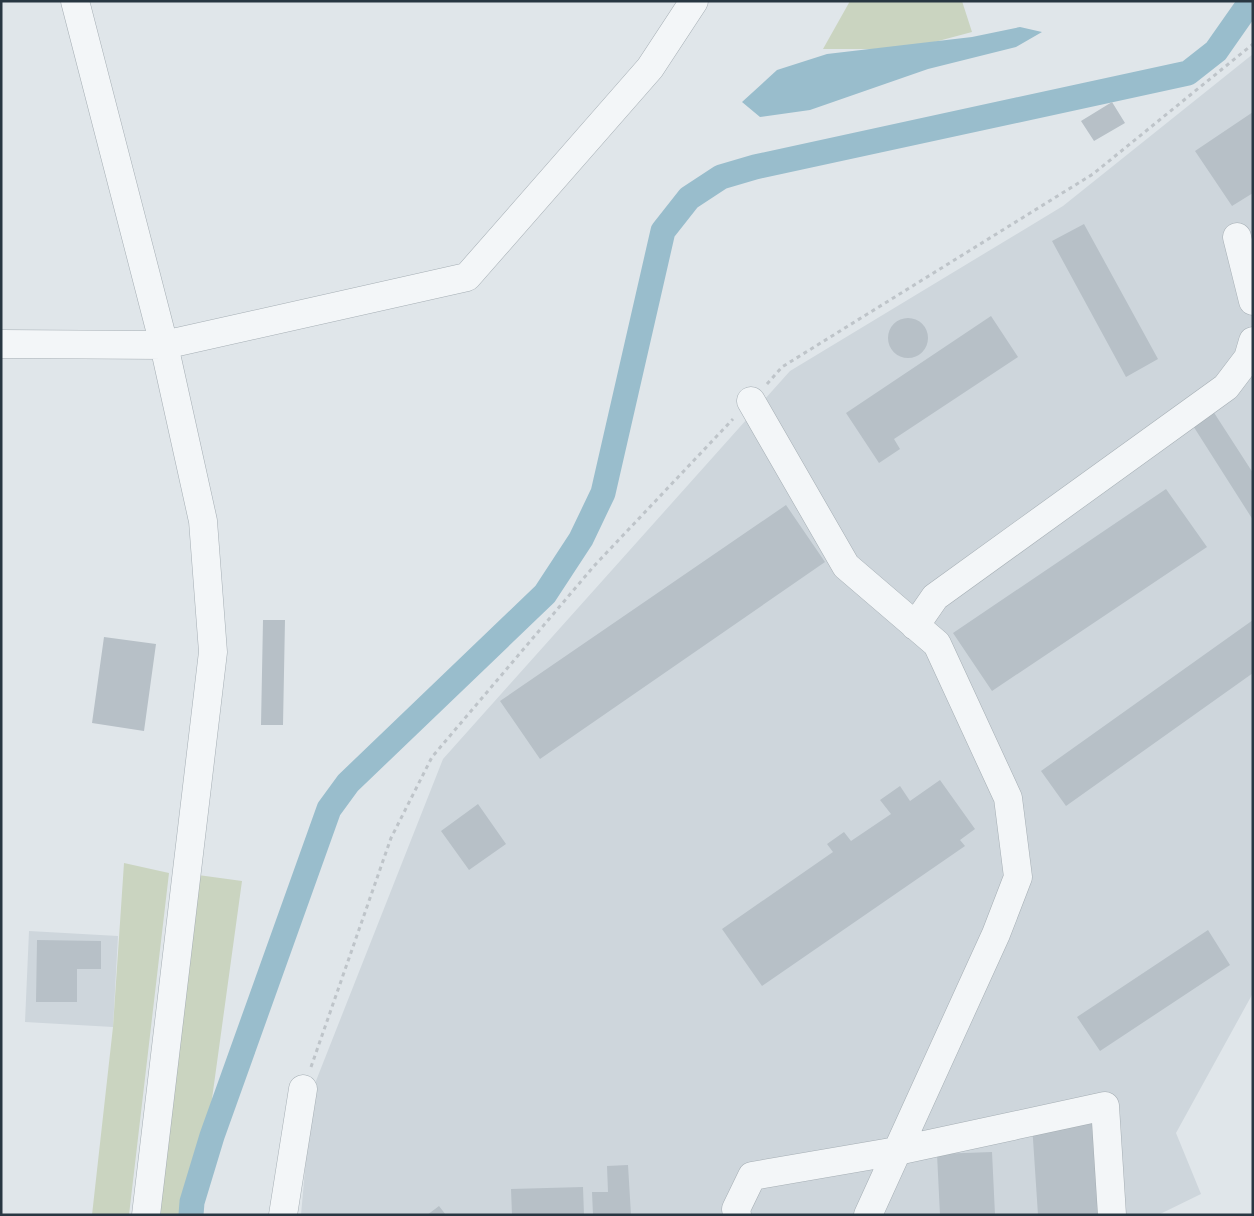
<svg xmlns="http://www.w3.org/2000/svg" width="1254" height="1216" font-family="'Roboto Condensed',sans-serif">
	<rect width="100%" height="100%" fill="#e0e6ea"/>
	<path fill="#ced6dc" d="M1253,54V993L1176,1133L1201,1194L1158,1215H301L312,1091L443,759L790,371L1063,206Z
		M29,931L118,936L113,1027L25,1022Z"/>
	<path fill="#cad4c0" d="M850,1H962L972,32L927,44L875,49H823Z
		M124,863L169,873L129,1215H92L113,1027Z
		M198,875L242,881L196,1215H151Z"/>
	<path fill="#99bdcc" d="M1020,27L1042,32L1016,47L928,69L810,110L760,117L742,102L777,70L827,54L972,37Z"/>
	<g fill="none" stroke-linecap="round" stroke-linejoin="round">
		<path stroke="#99bdcc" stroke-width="25" d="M191,1215L192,1202L212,1136L329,809L348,783L545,594L581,539L603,493L663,231L689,198L721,177L755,167L1188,73L1216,51L1251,1"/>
	</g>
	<path fill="#b7c0c7" d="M1112,102L1125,123L1094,141L1081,121Z
		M1253,112V193L1232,206L1195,151Z
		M1084,224L1158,359L1126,377L1052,241Z
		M991,316L1018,357L894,439L900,449L879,463L846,413Z
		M888 338a20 20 0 1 1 40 0a20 20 0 1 1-40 0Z
		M1211,408L1253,473V520L1190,421Z
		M1166,489L1207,547L992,691L953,633Z
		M786,505L825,562L540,759L500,701Z
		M263,620H285L283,725H261Z
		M1253,620V673L1066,806L1041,771Z
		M104,637L156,644L144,731L92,723Z
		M940,780L975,829L960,840L965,846L762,986L722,929L833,852L827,844L844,832L851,841L891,814L880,800L900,786L910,801Z
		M478,804L506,844L469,870L441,831Z
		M1208,930L1230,965L1100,1051L1077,1017Z
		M37,940L101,941V969H77V1002H36Z
		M1094,1120L1100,1215H1038L1032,1124Z
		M992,1152L995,1215H940L937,1154Z
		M628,1165L631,1215H593L592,1192H608L607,1166Z
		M583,1187L584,1215H512L511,1189Z
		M439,1206L446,1215H427Z"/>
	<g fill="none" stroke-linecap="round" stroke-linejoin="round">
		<g stroke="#a5aeb4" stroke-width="29">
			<path id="minor" d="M75,1L164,345L203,521L213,652L146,1215
				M1237,237L1253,301
				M1,344L164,345L467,277L650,68L694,1
				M751,401L846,566L937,644L1008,798L1018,877L996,934L868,1215
				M915,626L935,597L1226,387L1248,358L1253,341
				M283,1215L303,1089
				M737,1215L736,1209L752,1176L897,1151L1105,1106L1112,1215"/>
		</g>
		<path stroke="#bec4c9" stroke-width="3" stroke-dasharray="4 4" stroke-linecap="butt" d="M767,384L782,367L1093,174L1253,44
			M311,1067L391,838L432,757L594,566L733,419"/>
		<use href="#minor" stroke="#f3f6f8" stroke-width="28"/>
	</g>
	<rect width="1254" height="1216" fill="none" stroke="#283742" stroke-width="5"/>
</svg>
